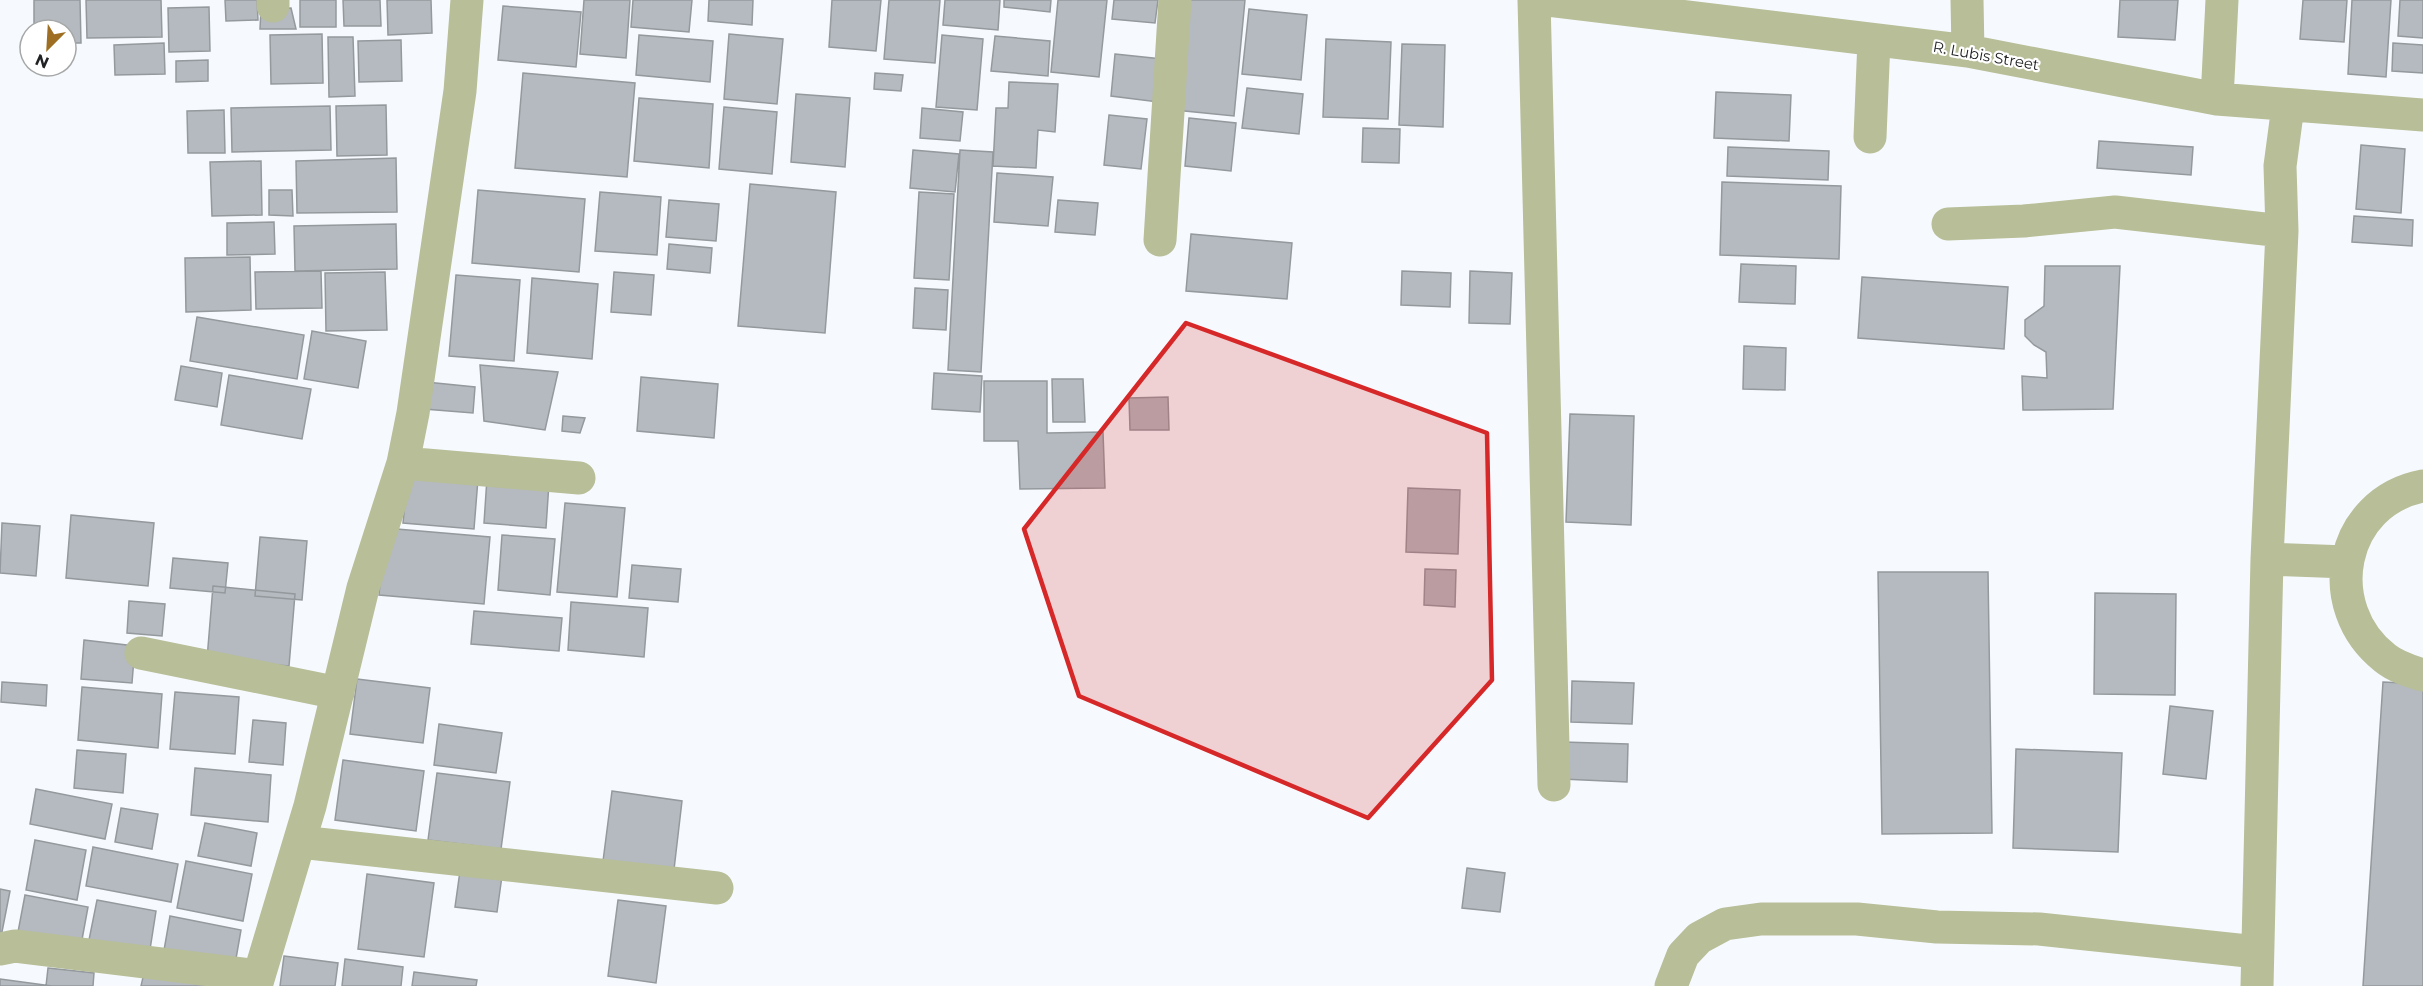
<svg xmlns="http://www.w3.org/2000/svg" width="2423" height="986" font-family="Montserrat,sans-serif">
	<rect width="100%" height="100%" fill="#f6fafe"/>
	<path fill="#b4babf" stroke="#94999e" stroke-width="1.5" d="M34,0H80L81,43H66V30H34Z
		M86,0H161L162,37L87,38Z
		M225,0H257L258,20L226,21Z
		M300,0H336V27H300Z
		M343,0H380L381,26H344Z
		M387,0H431L432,33L388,35Z
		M584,0H630L626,58L580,54Z
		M633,0H692L689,32L631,27Z
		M709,0H753L752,25L708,21Z
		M832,0H881L876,51L829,47Z
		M889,0H940L935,63L884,59Z
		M945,0H1000L998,30L943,25Z
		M1004,0H1051L1050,12L1004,7Z
		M1058,0H1107L1099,77L1051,72Z
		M1114,0H1158L1155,23L1112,19Z
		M1186,0H1245L1234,116L1175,110Z
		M2120,0H2178L2175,40L2118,37Z
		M2303,0H2347L2344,42L2300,39Z
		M2352,0H2391L2386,77L2348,74Z
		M2400,0H2423V38L2398,36Z
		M503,6L581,12L576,67L498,60Z
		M209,7L210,51L169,52L168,8Z
		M291,8L296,29H260L261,9Z
		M1249,9L1307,15L1301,80L1242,74Z
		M322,34L323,83L271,84L270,35Z
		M729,34L783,39L777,104L724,99Z
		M639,35L713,41L710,82L636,75Z
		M942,35L983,39L977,110L936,107Z
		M995,36L1050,41L1048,76L991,71Z
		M328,37H353L355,96L329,97Z
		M1326,39L1391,42L1388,119L1323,117Z
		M401,40L402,81L359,82L358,41Z
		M164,43L165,74L115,75L114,45Z
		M2393,43L2423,45V73L2392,71Z
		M1402,44L1445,45L1443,127L1399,125Z
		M1115,54L1162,59L1158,102L1111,96Z
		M208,60V81L176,82V61Z
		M523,73L635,83L627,177L515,168Z
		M875,73L903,75L901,91L874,89Z
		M1009,82L1058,84L1055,132L1038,130L1036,168L993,166L996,108H1008Z
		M1247,88L1303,94L1299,134L1242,128Z
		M1716,92L1791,95L1789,141L1714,138Z
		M796,94L850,98L845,167L791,162Z
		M639,98L713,104L709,168L634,161Z
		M386,105L387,155L337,156L336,106Z
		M330,106L331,150L232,152L231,108Z
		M724,107L777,112L772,174L719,169Z
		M922,108L963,112L960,141L920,138Z
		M224,110L225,153H188L187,111Z
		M1109,115L1147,119L1141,169L1104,165Z
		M1189,118L1236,123L1231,171L1185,166Z
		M1363,128L1400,129L1399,163L1362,162Z
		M2099,141L2193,147L2191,175L2097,168Z
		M2361,145L2405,149L2401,213L2356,209Z
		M1728,147L1829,151L1828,180L1727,176Z
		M913,150L959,154L955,192L910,188Z
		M960,150L993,152L981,372L948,370Z
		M396,158L397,212L297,213L296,161Z
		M261,161L262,215L212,216L210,162Z
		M997,173L1053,177L1048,226L994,222Z
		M1722,182L1841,186L1839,259L1720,255Z
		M750,184L836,192L825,333L738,326Z
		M269,190H292L293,216L269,215Z
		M478,190L585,199L579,272L472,263Z
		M600,192L661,197L657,255L595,251Z
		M919,192L954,194L949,280L914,278Z
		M669,200L719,204L716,241L666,237Z
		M1058,200L1098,203L1095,235L1055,232Z
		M2354,216L2413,220L2412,246L2352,242Z
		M274,222L275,254L227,255V223Z
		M396,224L397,269L295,271L294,226Z
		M1191,234L1292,243L1287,299L1186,291Z
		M669,244L712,248L710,273L667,269Z
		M250,257L251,310L186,312L185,258Z
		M1741,264L1796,266L1795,304L1739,302Z
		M2045,266H2120L2113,409L2023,410L2022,376L2047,378L2046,352L2034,345L2025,336V320L2044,306Z
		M321,271L322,308L256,309L255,272Z
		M1402,271L1451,273L1450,307L1401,305Z
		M1470,271L1512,273L1510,324L1469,323Z
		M385,272L387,330L326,331L325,273Z
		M614,272L654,275L651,315L611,312Z
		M456,275L520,280L514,361L449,356Z
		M1862,277L2008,287L2004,349L1858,338Z
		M532,278L598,284L592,359L527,353Z
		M915,288L948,290L946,330L913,328Z
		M197,317L304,335L297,379L190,361Z
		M312,331L366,341L358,388L304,379Z
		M1744,346L1786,348L1785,390L1743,389Z
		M480,365L558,372L545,430L484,421Z
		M181,366L222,373L217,407L175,400Z
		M934,373L982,376L980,412L932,409Z
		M229,375L311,389L302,439L221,425Z
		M641,377L718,384L714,438L637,431Z
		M1052,379H1083L1085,422H1053Z
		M984,381H1047V433L1103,432L1105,488L1020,489L1018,441H984Z
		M426,382L475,387L473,413L424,409Z
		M1168,397L1169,430H1130L1129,398Z
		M1570,414L1634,416L1631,525L1566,522Z
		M563,416L585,418L580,433L562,431Z
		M408,473L478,479L474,529L403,523Z
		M487,478L549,483L546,528L484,523Z
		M1408,488L1460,490L1458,554L1406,552Z
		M565,503L625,508L617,597L557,592Z
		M71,515L154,523L148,586L66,578Z
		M2,523L40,526L36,576L0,573Z
		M385,528L490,537L484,604L379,595Z
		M502,535L555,539L550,595L498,590Z
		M260,537L307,541L302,600L255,596Z
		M173,558L228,563L225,593L170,588Z
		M632,565L681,569L678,602L629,598Z
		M1425,569L1456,570L1455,607L1424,605Z
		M1878,572H1988L1992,833L1882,834Z
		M213,586L295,594L289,666L207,659Z
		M2095,593L2176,594L2175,695L2094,694Z
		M129,601L165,604L162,636L127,633Z
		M571,602L648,608L644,657L568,650Z
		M474,611L562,618L559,651L471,644Z
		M84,640L135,646L132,683L81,679Z
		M357,679L430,688L423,743L350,734Z
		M1572,681L1634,683L1632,724L1571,722Z
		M2,682L47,685L46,706L1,702Z
		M2383,682L2423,684V986H2363Z
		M82,687L162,694L158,748L78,740Z
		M175,692L239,697L235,754L170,749Z
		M2170,706L2213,711L2206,779L2163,774Z
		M253,720L286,723L283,765L249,762Z
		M439,724L502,733L496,773L434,765Z
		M1563,742L1628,744L1627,782L1562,779Z
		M2016,749L2122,753L2118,852L2013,848Z
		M77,750L126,754L123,793L74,788Z
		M343,760L424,771L416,831L335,820Z
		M195,768L271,775L268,822L191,815Z
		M437,773L510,782L501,849L428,840Z
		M36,789L112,804L105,839L30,824Z
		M612,791L682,801L673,878L602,869Z
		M121,808L158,814L152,849L115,842Z
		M205,823L257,833L251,866L198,856Z
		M35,840L86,850L77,900L26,890Z
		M93,847L178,864L171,902L86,886Z
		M186,861L252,874L243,921L177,908Z
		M1467,868L1505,873L1500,912L1462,908Z
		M460,871L502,876L497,912L455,907Z
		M367,874L434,883L424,957L358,949Z
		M0,889L10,891L1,937H0Z
		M25,895L88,907L81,945L18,932Z
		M97,900L156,911L149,956L88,945Z
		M618,900L666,906L656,983L608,976Z
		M170,916L241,930L234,970L163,956Z
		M284,956L338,963L335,986H280Z
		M345,959L403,967L401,986H342Z
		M48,968L94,973L93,986H46Z
		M145,969L210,986H141Z
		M414,972L477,980L476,986H412Z
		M0,979L52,986H0Z"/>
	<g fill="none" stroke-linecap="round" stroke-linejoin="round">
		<path stroke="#b7be98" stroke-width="33" d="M273,0V6
			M1534,0L1554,785
			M1548,0L1968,51L2217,99L2423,115
			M1967,0L1968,51
			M2217,99L2222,0
			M1870,137L1874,40
			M1948,224L2024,221L2115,212L2282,231
			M1160,240L1175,0
			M403,463L579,478
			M2423,486C2339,502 2320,607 2385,658C2396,667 2410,671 2423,675
			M2267,559L2347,562
			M141,653L338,693
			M300,842L717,888
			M0,949L15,946L259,976
			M256,986L310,806L363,588L403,463L413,413L460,91L467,0
			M1671,986L1683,955L1699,938L1725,924L1761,919H1857L1937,927L2039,929L2257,952
			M2257,986L2267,559L2282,231L2280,166L2288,106"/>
	</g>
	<path fill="#d62828" fill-opacity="0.2" stroke="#d62828" stroke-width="4.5" stroke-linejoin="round" d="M1186,323L1487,433L1492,680L1368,818L1079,696L1024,529Z"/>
	<g text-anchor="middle" stroke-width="4.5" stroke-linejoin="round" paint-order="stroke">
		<g font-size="15" fill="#202224" stroke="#fff">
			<text transform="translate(1986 56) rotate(10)" y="5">R. Lubis Street</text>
		</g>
	</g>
	<g transform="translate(48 48) rotate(204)"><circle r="28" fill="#ffffff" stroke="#a6a7a7" stroke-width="1.5"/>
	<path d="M0-4.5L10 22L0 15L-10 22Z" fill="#9e6f22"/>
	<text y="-9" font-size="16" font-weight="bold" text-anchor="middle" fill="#202224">N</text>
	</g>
</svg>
